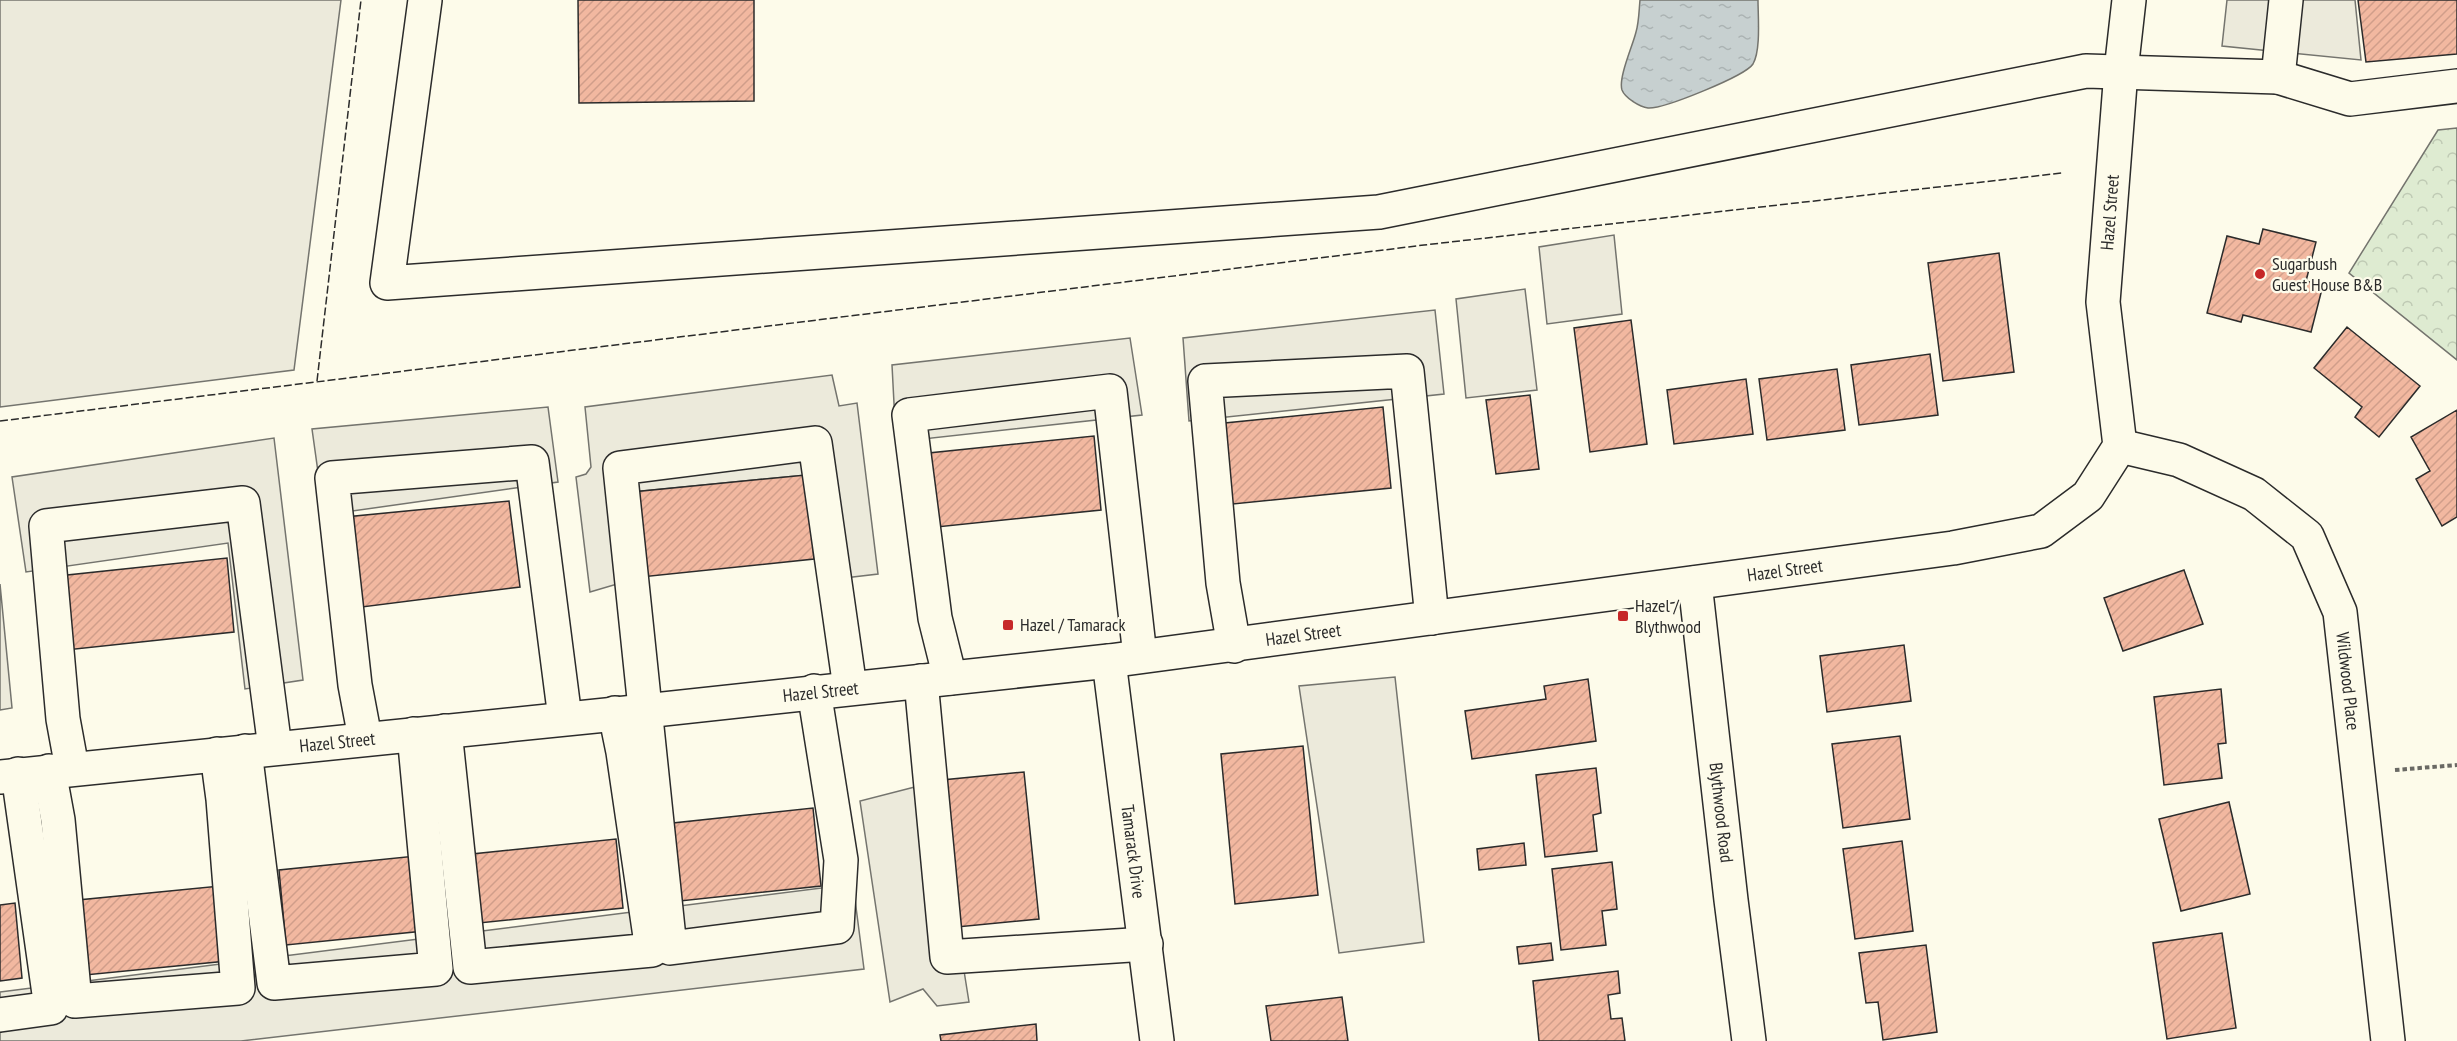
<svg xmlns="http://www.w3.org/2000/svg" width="2457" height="1041" font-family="'PT Sans Narrow',sans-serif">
	<defs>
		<pattern id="forest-crowns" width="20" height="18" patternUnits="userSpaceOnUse" patternTransform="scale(1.5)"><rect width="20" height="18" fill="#deebd1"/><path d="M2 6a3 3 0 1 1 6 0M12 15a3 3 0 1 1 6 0" fill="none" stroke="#bfcab4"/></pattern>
		<pattern id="water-ripples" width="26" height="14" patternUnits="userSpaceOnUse" patternTransform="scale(1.5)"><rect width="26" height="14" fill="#c7d0d0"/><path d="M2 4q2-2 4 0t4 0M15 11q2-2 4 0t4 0" fill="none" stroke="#abb3b3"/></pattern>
		<pattern id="building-hatch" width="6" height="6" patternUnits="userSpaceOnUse" patternTransform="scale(1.5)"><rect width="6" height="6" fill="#f2b8a0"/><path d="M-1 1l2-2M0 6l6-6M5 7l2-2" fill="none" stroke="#d09e8a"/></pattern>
	</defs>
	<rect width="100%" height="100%" fill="#fdfbea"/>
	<path fill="url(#forest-crowns)" stroke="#74746e" stroke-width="1.5" d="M2457,128V360L2349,273L2438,130Z"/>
	<path fill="#eceadb" stroke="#74746e" stroke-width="1.5" d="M0,0H341L294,370L0,407Z
		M2227,0H2355L2361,60L2222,46Z
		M1614,235L1622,314L1547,324L1539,247Z
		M1525,289L1537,390L1466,398L1456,299Z
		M1435,310L1444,394L1189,421L1183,338Z
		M1130,338L1142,415L896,442L892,365Z
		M832,375L839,406L857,403L878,574L836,579L814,559L806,475L633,492L641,577L590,592L576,477L586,474L591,467L585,407Z
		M548,407L558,482L324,515L312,429Z
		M274,438L303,680L245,689L228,543L26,572L12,477Z
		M0,584L12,708L0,710Z
		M1395,677L1424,942L1339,953L1299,686Z
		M942,780L957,927L969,1002L937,1006L923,989L890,1002L860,801Z
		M853,884L864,969L241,1041H0V992Z"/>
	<path fill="url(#water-ripples)" stroke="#74746e" stroke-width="1.5" d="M1640,0H1758C1758,17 1761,50 1753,64C1745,76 1664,109 1648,108C1640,107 1625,98 1622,90C1618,78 1633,45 1636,32C1639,22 1639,10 1640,0Z"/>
	<path fill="url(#building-hatch)" stroke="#2b2b2b" stroke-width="1.5" d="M578,0H754V101L579,103Z
		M2358,0H2457V54L2366,62Z
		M2263,229L2316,242L2306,281L2323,285L2311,332L2243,315L2241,322L2207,313L2227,236L2259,244Z
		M1999,253L2014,372L1943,381L1928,263Z
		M1631,320L1647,444L1590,452L1574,328Z
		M2347,327L2420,386L2379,437L2355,417L2362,407L2314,368Z
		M1930,354L1938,415L1859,425L1851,365Z
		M1837,369L1845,430L1767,440L1759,379Z
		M1746,379L1753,434L1674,444L1667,390Z
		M1530,395L1539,469L1496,474L1486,400Z
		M1383,407L1391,488L1223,505L1215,424Z
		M2457,410V517L2442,526L2416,479L2430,471L2411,437Z
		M1094,436L1101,510L927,528L919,454Z
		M806,475L814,559L641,577L632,492Z
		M509,501L520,587L354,608L345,517Z
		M227,558L234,632L66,650L58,576Z
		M2184,570L2203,624L2123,651L2104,598Z
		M1904,645L1911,701L1827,712L1820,656Z
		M1588,679L1596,741L1472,759L1465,711L1546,699L1544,686Z
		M2221,689L2226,743L2218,744L2222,778L2164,785L2154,697Z
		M1900,736L1910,819L1843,828L1832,744Z
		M1303,746L1318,895L1235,904L1221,754Z
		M1596,768L1601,813L1593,815L1597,851L1545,857L1536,775Z
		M1024,772L1039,919L957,927L942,780Z
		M2229,802L2250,894L2181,911L2159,819Z
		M813,808L821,886L680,901L673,823Z
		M616,839L623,908L479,923L472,854Z
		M1902,841L1913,931L1855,939L1843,849Z
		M1524,843L1526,865L1479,870L1477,849Z
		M416,856L424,931L286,945L279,870Z
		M1612,862L1617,909L1602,911L1606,945L1561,950L1552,869Z
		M220,886L227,961L85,975L78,900Z
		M15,903L22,978L0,981V905Z
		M2222,933L2236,1028L2167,1039L2153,943Z
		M1551,943L1553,960L1519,964L1517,947Z
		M1926,945L1937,1032L1883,1040L1878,1002L1866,1003L1859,953Z
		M1618,971L1620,993L1608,995L1611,1019L1622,1018L1625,1041H1539L1533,981Z
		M1342,997L1348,1041H1271L1266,1006Z
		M1036,1024L1037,1041H941L940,1035Z"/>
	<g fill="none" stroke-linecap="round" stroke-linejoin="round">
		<g stroke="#2b2b2b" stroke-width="36">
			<g id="minor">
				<path d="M425,0L387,283L1379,212L2086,71L2278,77L2286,0"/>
				<path d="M2278,77L2350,99L2457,86"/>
				<path id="s1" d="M2120,446L2179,460L2254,494L2307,536L2340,612L2388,1041"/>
				<path id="s2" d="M1695,583L1731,900L1749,1041"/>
				<path d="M1234,646L1223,583L1205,381L1407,371L1432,618"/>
				<path id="s3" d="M1109,661L1157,1041"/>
				<path d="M950,678L935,618L909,415L1110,391L1140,656"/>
				<path d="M921,681L947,957L1146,944"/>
				<path d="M814,691L841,860L837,927L670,948L620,468L815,443L850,688"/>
				<path d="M445,731L470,967L652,950L623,752L615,713"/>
				<path d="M365,738L355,685L332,478L532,462L565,718"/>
				<path d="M245,751L274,983L436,969L414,734"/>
				<path d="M72,768L63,719L46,526L243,503L275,748"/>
				<path d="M49,771L58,820L75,1001L238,988L223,799L217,754"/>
				<path id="s4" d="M0,777L645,711L1109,661L1953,548L2041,531L2088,496L2120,446L2103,302L2121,71L2129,0"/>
				<path d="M0,1015L51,1008L18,774"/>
			</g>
		</g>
		<path stroke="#6a6964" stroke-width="4" stroke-dasharray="4.5 3" stroke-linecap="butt" d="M2395,770L2457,765"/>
		<use href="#minor" stroke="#fdfbea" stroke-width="33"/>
		<path stroke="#2b2b2b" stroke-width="1.5" stroke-dasharray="8 3" stroke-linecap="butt" d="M317,381L361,0
			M0,421L1424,245L2062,173"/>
	</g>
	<g fill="#c62828" stroke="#fdfbea" stroke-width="2">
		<circle cx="2260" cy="274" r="6"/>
		<rect x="1617" y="610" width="12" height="12" rx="3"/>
		<rect x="1002" y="619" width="12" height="12" rx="3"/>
	</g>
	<g text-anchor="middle" stroke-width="4.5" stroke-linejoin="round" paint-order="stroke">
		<g font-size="18" fill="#2b2b2b" stroke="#fdfbea">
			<text dy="6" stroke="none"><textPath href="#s4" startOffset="2409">Hazel Street</textPath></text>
			<text dy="6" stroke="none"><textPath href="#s4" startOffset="1797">Hazel Street</textPath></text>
			<text dy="6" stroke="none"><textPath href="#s4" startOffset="1311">Hazel Street</textPath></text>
			<text dy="6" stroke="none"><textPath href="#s1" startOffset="363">Wildwood Place</textPath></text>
			<text dy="6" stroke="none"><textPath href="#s4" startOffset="825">Hazel Street</textPath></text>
			<text dy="6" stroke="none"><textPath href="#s4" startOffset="339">Hazel Street</textPath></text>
			<text dy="6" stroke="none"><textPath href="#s2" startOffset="231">Blythwood Road</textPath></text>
			<text dy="6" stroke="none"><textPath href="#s3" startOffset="192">Tamarack Drive</textPath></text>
		</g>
		<g font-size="18" fill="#2b2b2b" stroke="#fdfbea" text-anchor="start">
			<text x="2272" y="270">Sugarbush<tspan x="2272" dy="21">Guest House B&amp;B</tspan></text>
			<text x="1635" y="612">Hazel /<tspan x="1635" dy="21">Blythwood</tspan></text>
			<text x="1020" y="631">Hazel / Tamarack</text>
		</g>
	</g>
</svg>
